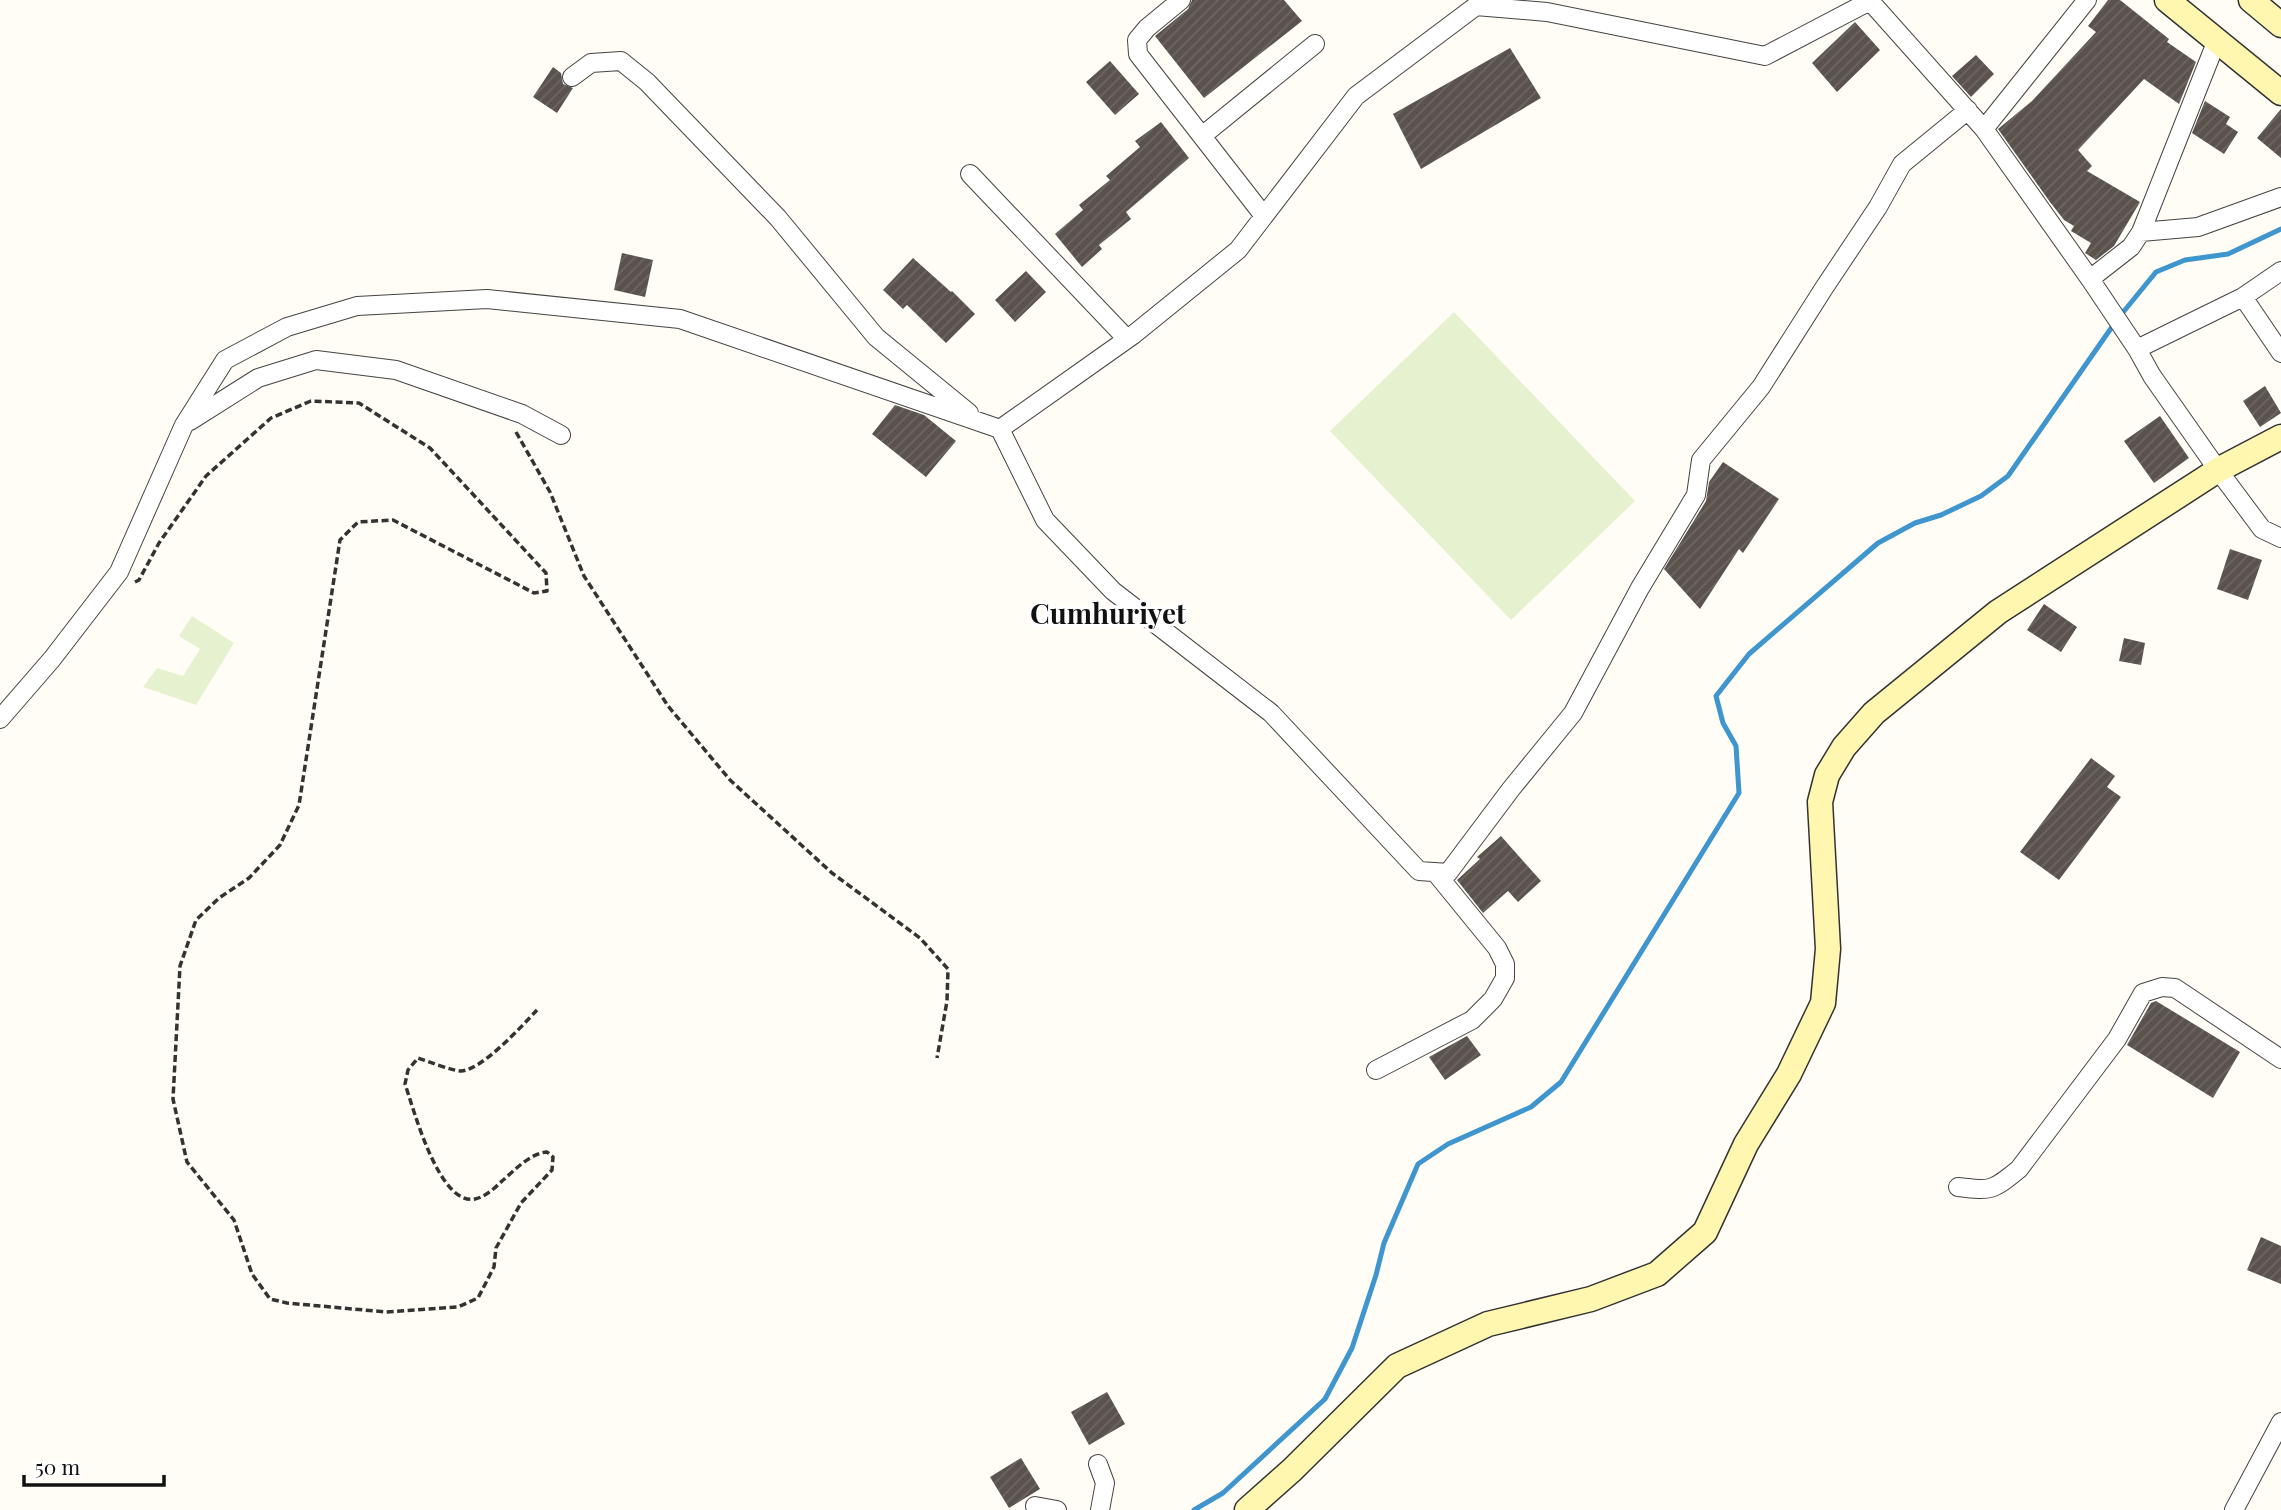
<svg xmlns="http://www.w3.org/2000/svg" width="2281" height="1510" font-family="'Playfair Display',serif">
	<defs>
		<pattern id="building-hatch" width="6" height="6" patternUnits="userSpaceOnUse" patternTransform="scale(1.75)"><rect width="6" height="6" fill="#5a524d"/><path d="M-1 1l2-2M0 6l6-6M5 7l2-2" fill="none" stroke="#6d6662"/></pattern>
	</defs>
	<rect width="100%" height="100%" fill="#fffdf5"/>
	<path fill="#e6f2cf" d="M1454,312L1635,501L1511,620L1330,431Z
		M192,616L234,643L196,705L143,687L157,668L183,676L200,649L179,636Z"/>
	<g fill="none" stroke-linecap="round" stroke-linejoin="round">
		<path stroke="#3f96cf" stroke-width="5" d="M2120,316L2156,272L2185,260L2228,254L2281,229
			M1194,1510L1223,1493L1325,1399L1352,1348L1376,1275L1384,1243L1418,1164L1448,1144L1531,1107L1561,1082L1739,793L1736,746L1723,723L1716,696L1749,654L1878,543L1915,523L1941,515L1981,496L2008,476L2114,324"/>
	</g>
	<path fill="url(#building-hatch)" d="M1192,0H1284L1302,21L1204,98L1155,36L1188,9Z
		M2108,0H2120L2169,39L2167,42L2196,62L2179,104L2144,79L2078,150L2092,166L2087,171L2140,202L2114,246L2096,260L2085,253L2091,243L2071,231L2074,226L2064,220L2050,202L1998,129L2032,101L2096,32L2088,26Z
		M1855,22L1880,50L1837,92L1812,63Z
		M1510,48L1541,98L1421,169L1393,114Z
		M1976,55L1994,74L1971,97L1952,76Z
		M1110,61L1139,94L1115,115L1086,82Z
		M553,67L561,73L563,84L573,88L557,113L533,97Z
		M2205,101L2230,117L2226,124L2238,132L2224,154L2192,133Z
		M2281,109V158L2257,138Z
		M1161,122L1189,158L1126,212L1131,219L1099,245L1102,249L1082,267L1055,234L1083,210L1079,205L1110,180L1106,176L1140,147L1135,141Z
		M622,253L653,260L645,297L614,290Z
		M913,258L951,292L952,291L975,314L946,343L907,305L903,309L883,290Z
		M1026,271L1046,292L1015,322L995,300Z
		M2265,386L2281,413L2260,427L2243,401Z
		M895,405L924,415L956,441L926,477L872,434Z
		M2160,416L2189,458L2154,483L2124,441Z
		M1723,462L1779,499L1743,553L1739,549L1700,609L1664,569L1706,501L1709,482Z
		M2230,549L2262,560L2248,600L2217,589Z
		M2044,604L2077,627L2061,652L2027,630Z
		M2124,638L2145,643L2141,665L2119,661Z
		M2091,758L2115,776L2107,787L2121,797L2059,880L2020,852Z
		M1501,836L1541,881L1518,902L1508,891L1483,913L1457,880L1480,859L1477,857Z
		M2156,1001L2240,1052L2213,1098L2127,1045L2151,1003Z
		M1467,1036L1481,1055L1445,1080L1429,1057Z
		M2261,1237L2281,1246V1284L2247,1270Z
		M1107,1392L1125,1424L1089,1445L1071,1412Z
		M1021,1458L1040,1489L1009,1508L990,1477Z"/>
	<g fill="none" stroke-linecap="round" stroke-linejoin="round">
		<g stroke="#444" stroke-width="20">
			<path id="street" d="M1181,0L1147,28L1137,40L1138,54L1264,216
				M1869,0L1870,1L1765,56L1547,12L1476,6L1356,96L1238,250L1133,335L1000,429L1045,520L1113,591L1271,713L1419,871L1448,873L1511,789L1573,713L1640,588L1696,495L1701,460L1761,387L1824,288L1878,207L1902,164L1968,110
				M1872,0L1870,1L1984,129L2090,279L2137,349L2152,376L2218,470L2262,529L2281,538
				M572,77L591,63L621,61L647,82L778,218L876,337L969,413
				M1984,129L2087,0
				M1202,136L1315,44
				M970,174L1127,339
				M2141,232L2198,227L2281,197
				M2090,279L2131,247L2141,232L2217,40
				M2243,297L2281,353
				M2137,349L2243,297L2281,271
				M190,421L258,378L316,360L396,370L522,414L561,435
				M0,719L52,659L119,572L184,425L225,360L287,327L357,306L487,299L680,319L1000,429
				M1376,1070L1472,1020L1493,999L1505,978V964L1497,948L1435,872
				M1958,1187C1992,1191 1992,1191 2019,1169L2117,1039L2143,993L2162,987L2175,988L2281,1059
				M1098,1464L1105,1483L1100,1510
				M1035,1506L1057,1510
				M2234,1510L2281,1422"/>
		</g>
		<g stroke="#333" stroke-width="27">
			<path id="secondary" d="M2167,0L2281,93
				M2251,0L2281,25
				M1247,1510L1292,1470L1397,1366L1488,1324L1591,1299L1657,1274L1705,1232L1746,1144L1789,1074L1823,1003L1828,949L1820,802L1827,775L1844,747L1874,713L1998,612L2218,470L2281,437"/>
		</g>
		<path stroke="#333" stroke-width="3.5" stroke-dasharray="7 3.5" stroke-linecap="butt" d="M516,432L550,492L584,576L668,706L730,780L832,873L920,938L948,969L947,1001L937,1058
			M135,582L139,580L159,543L206,476L271,418L311,401L359,403L430,448L546,573L547,591L534,593L393,520L358,522L340,540L299,805L280,845L249,878L219,898L196,920L180,966L173,1099L187,1162L234,1220L252,1274L270,1299L287,1303L386,1312L458,1307L478,1298L494,1267L496,1248L521,1203L552,1170L553,1157L547,1152C530,1153 514,1171 502,1181C495,1188 485,1197 475,1199C439,1206 414,1110 405,1084L408,1070L418,1058C427,1061 453,1071 461,1071C482,1070 522,1026 537,1010"/>
		<use href="#street" stroke="#fff" stroke-width="18"/>
		<use href="#secondary" stroke="#fff6b0" stroke-width="24"/>
	</g>
	<g text-anchor="middle" stroke-width="7" stroke-linejoin="round" paint-order="stroke">
		<g font-size="28" font-weight="bold" fill="#111" stroke="#fff">
			<text x="1108" y="624">Cumhuriyet</text>
		</g>
	</g>
	<path d="M24 1475v10h140v-10" fill="none" stroke="#111111" stroke-width="3.5"/>
	<text x="35" y="1475" font-size="21" fill="#111111" stroke="#ffffff" stroke-width="5" paint-order="stroke">50 m</text>
</svg>
